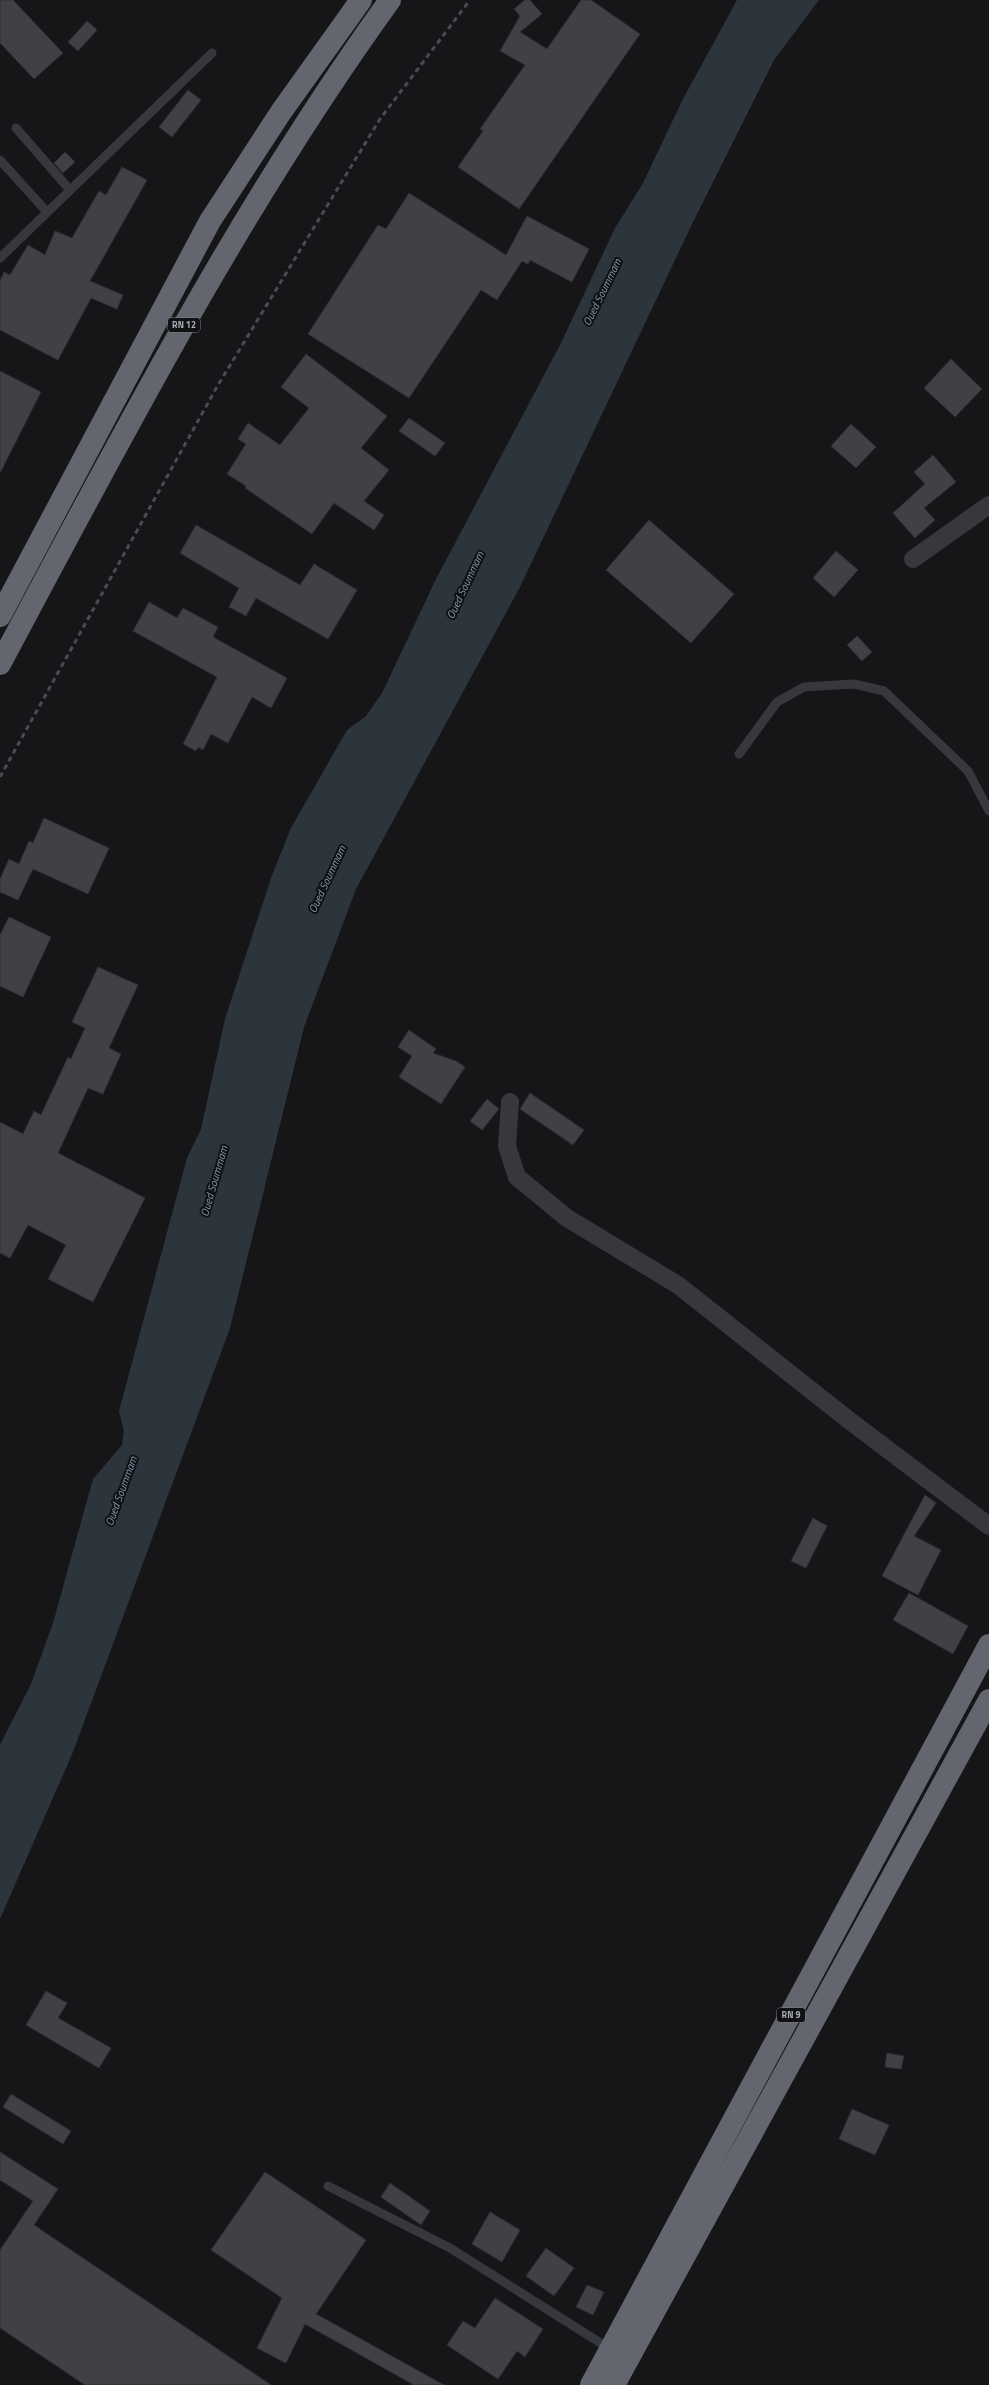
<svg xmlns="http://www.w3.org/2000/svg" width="989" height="2385" font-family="'Titillium Web',sans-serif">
	<rect width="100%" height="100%" fill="#161618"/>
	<path fill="#2c353c" d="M737,0H819L774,60L693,222L520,587L356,889L304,1027L230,1328L73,1752L0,1919V1745L31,1684L53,1623L93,1479L122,1445L124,1431L119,1411L187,1158L201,1129L225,1019L271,878L291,828L347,730L366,716L382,693L436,579L561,343L615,228L642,185L683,99Z"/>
	<path fill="#404145" stroke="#303034" d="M0,0H13L63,53L34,79L0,43Z
		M525,0H530L542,14L520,32L547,49L581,0H591L640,34L519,209L458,167L483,131L480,129L525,65L500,51L520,16L514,9Z
		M87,21L97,30L78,51L68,42Z
		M188,90L201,100L172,137L159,127Z
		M65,152L75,162L63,173L54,163Z
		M122,167L147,180L90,281L123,295L117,309L91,298L58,360L0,330V281L4,272L10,275L28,245L45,255L55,231L72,238L99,191L106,195Z
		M409,193L506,255L527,216L589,249L572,282L530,260L528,264L522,261L497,300L481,290L409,398L308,334L378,225L386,229Z
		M306,354L387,416L361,448L389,470L364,501L384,515L374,530L334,503L312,534L245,488L246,486L227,474L246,444L238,439L248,423L280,445L309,408L281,387Z
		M951,359L982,389L955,417L924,388Z
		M0,371L41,392L0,473Z
		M409,418L445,443L435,456L399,431Z
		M851,424L876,447L856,468L831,446Z
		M933,455L956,482L924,508L935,520L915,538L893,513L925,484L914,472Z
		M649,520L734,594L691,643L606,570Z
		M196,525L300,585L314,564L357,590L328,639L256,598L246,616L229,607L239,588L180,553Z
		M836,551L858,570L834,597L813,578Z
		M149,602L177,618L183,608L218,627L213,637L287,678L271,708L252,697L228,743L211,734L203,750L198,747L196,751L183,744L217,677L133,631Z
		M857,636L872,652L862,661L847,645Z
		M44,818L109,848L88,894L33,869L18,900L0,892V879L9,859L19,864L29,841L33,843Z
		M9,917L51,937L23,997L0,986V935Z
		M98,967L138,985L109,1048L121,1054L103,1094L88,1088L58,1153L145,1198L93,1302L48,1279L66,1245L28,1225L10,1258L0,1253V1122L23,1134L34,1111L41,1115L68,1057L71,1059L85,1028L72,1022Z
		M409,1030L436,1049L433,1053L456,1061L465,1067L441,1104L399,1077L412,1056L398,1047Z
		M530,1093L584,1130L573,1145L520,1109Z
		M487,1099L499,1109L482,1130L470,1121Z
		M925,1495L936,1503L914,1536L941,1550L918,1595L882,1576Z
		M813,1518L827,1526L806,1568L791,1561Z
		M909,1593L968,1626L953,1654L893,1620Z
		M46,1991L67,2003L58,2018L111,2048L99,2068L26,2025Z
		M887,2053L904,2056L901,2069L885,2067Z
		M11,2094L71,2131L63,2144L3,2107Z
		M852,2109L889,2125L875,2155L839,2139Z
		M0,2152L58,2189L34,2225L271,2385H85L0,2328V2250L33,2201L0,2180Z
		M265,2172L366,2240L316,2314L444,2385H414L305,2324L286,2363L257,2348L282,2298L211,2250Z
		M390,2183L430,2211L421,2225L381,2197Z
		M490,2212L520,2230L502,2262L472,2244Z
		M546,2248L574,2268L554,2296L526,2276Z
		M587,2285L604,2292L593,2315L576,2307Z
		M495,2298L543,2329L525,2357L517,2351L498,2379L447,2345L463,2321L475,2328Z"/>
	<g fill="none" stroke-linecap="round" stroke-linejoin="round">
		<path stroke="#37383d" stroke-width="9" d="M16,128L70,190
			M0,160L47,212
			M0,258L212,53
			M739,754L777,702L804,687L854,684L884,691L968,771L989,811
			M328,2186L450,2248L610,2349"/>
		<path stroke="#37383d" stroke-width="18" d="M913,559L989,505
			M510,1102L507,1146L517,1177L567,1218L678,1285L850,1421L989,1526"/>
		<path stroke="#63666e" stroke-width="22" d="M0,616L210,221L281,112L361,0
			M0,664C121,438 239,209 390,0
			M591,2385L989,1645
			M614,2385L989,1700"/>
		<path stroke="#4a4c52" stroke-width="3" stroke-dasharray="5 4" stroke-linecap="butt" d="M0,777L218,385L380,119L470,0"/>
	</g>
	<g text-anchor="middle" stroke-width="4" stroke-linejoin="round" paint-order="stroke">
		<g fill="#111113" stroke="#7b7e86" stroke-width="1">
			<rect x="168" y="318" width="32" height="14" rx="3"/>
			<rect x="777" y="2008" width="28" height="14" rx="3"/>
		</g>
		<g font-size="9" font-weight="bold" fill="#a8adb8">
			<text x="184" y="328">RN 12</text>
			<text x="791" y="2018">RN 9</text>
		</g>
		<g font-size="11" font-style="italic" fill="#7f9bb3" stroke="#111113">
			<text transform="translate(602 292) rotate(-64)" y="4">Oued Soummam</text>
			<text transform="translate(465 585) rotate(-65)" y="4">Oued Soummam</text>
			<text transform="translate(327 879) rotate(-65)" y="4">Oued Soummam</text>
			<text transform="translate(214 1181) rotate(-74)" y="4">Oued Soummam</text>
			<text transform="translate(121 1491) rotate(-70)" y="4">Oued Soummam</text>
		</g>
	</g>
</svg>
